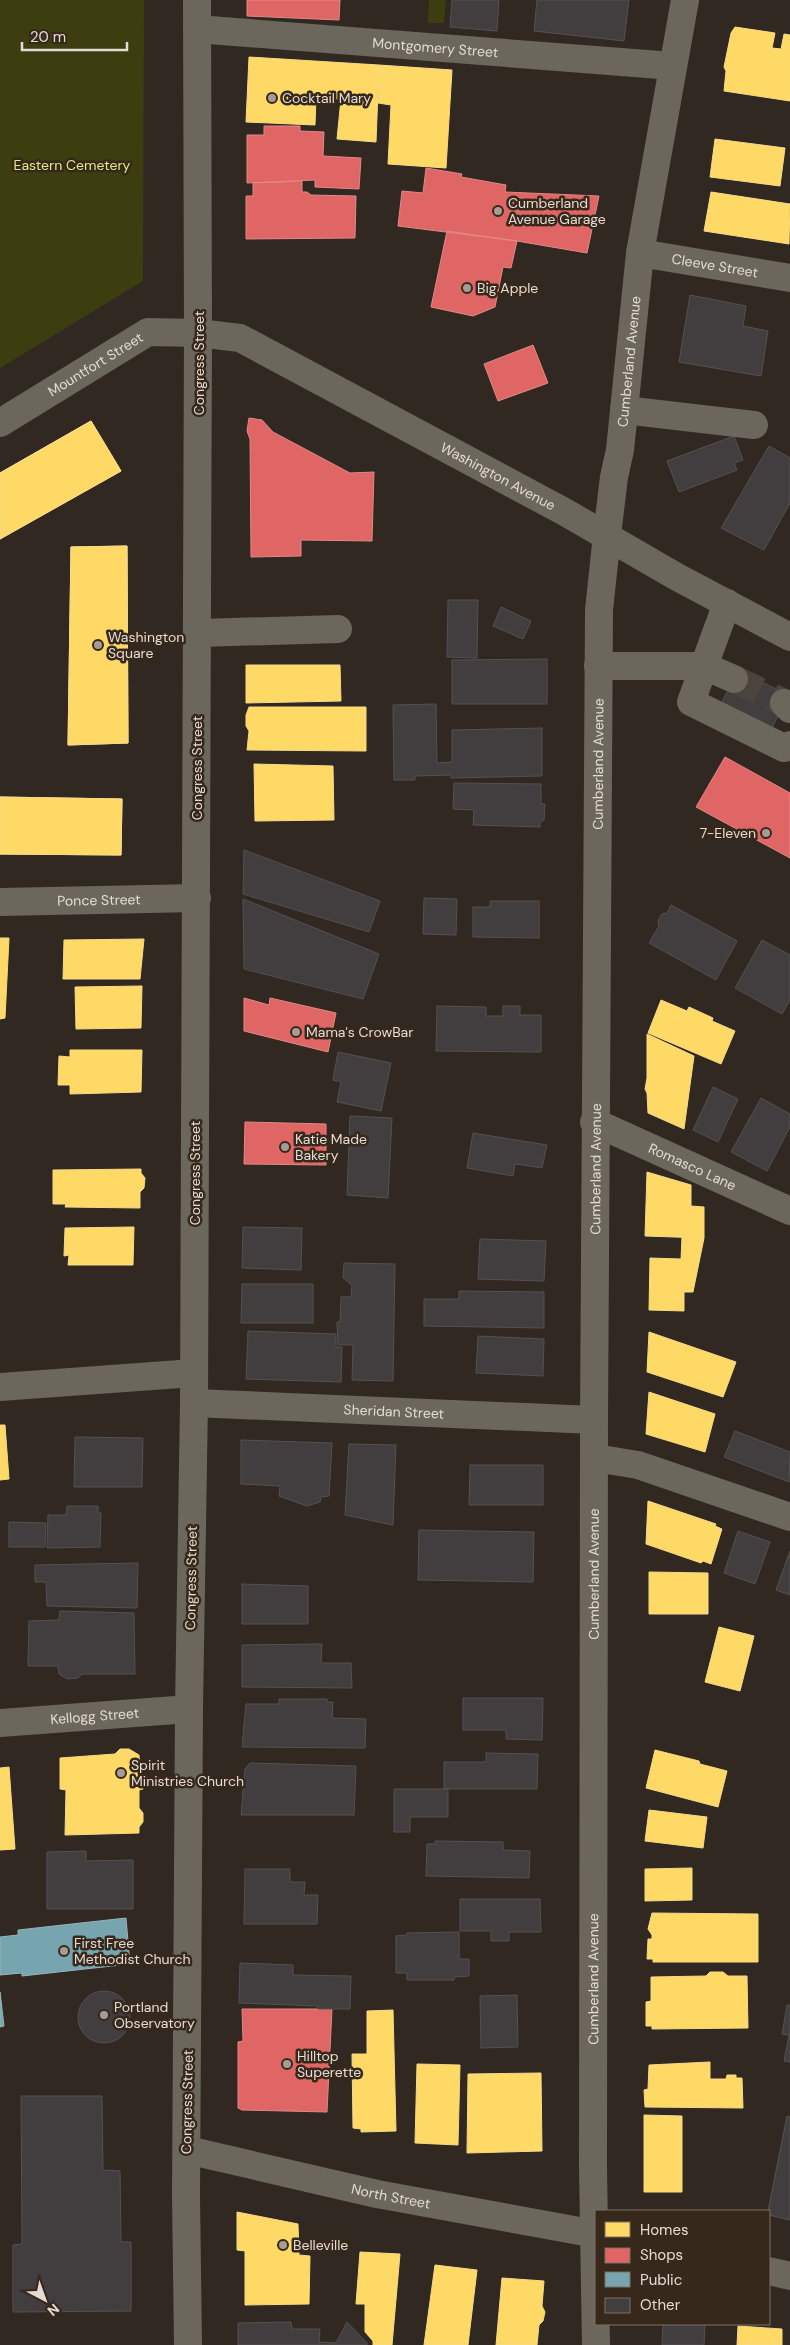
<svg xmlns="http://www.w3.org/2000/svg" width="790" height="2345" font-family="'DM Sans',sans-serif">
	<rect width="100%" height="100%" fill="#302821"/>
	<path fill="#3d3e10" d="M0,0H144L143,281L0,368Z
		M429,0H446L444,23H428Z"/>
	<path fill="#ffd966" stroke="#f7da87" d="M735,27L775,33L772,48L781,49L784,34L790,35V101L724,91L726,71L724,67L731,33Z
		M249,57L379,65L376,142L337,139L341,99L316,98L315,125L246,122Z
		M379,65L452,70L446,168L388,164L391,105L378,103Z
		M715,139L785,148L780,186L710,177Z
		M711,192L790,204L789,244L704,231Z
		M91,421L121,471L0,539V473Z
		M91,421L121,471L0,539V473Z
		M127,546L128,743L68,745L71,547Z
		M127,546L128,743L68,745L71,547Z
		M246,665H340L341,701L246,703Z
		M249,707H366V751L247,750L249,731L246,726V715Z
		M254,764L333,766L334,820L255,821Z
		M0,797L122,799L121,855L0,854Z
		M0,797L122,799L121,855L0,854Z
		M0,938H9L5,1018L0,1019Z
		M144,939L140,979H63L64,940Z
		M142,986L141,1028L76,1029L75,987Z
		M661,1000L687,1011L689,1007L713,1018L712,1021L735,1031L721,1064L648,1033Z
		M647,1034L694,1056L684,1129L648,1113L647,1093L645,1089L647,1078Z
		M70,1050H142L141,1092L70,1094V1085H58L59,1056L70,1057Z
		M141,1169V1173L145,1178L144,1188L140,1192V1208L65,1207L66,1204H53V1170Z
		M647,1172L691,1185V1206L704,1207V1238L645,1236Z
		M134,1227L133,1265H68L69,1255L64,1256L65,1228Z
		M682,1237L704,1238L693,1292H684V1311L649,1310L650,1258L681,1259Z
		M649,1332L736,1362L723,1397L647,1372Z
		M649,1392L715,1414L705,1452L646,1434Z
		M0,1425H5L9,1479L0,1480Z
		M648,1501L716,1524L715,1526L722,1529L711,1564L703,1561L701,1563L646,1544Z
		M649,1572L708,1573V1614H649Z
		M719,1627L754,1636L740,1691L705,1682Z
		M120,1749H129L139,1755L140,1773L143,1778V1789L139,1790V1808L143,1813V1822L139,1827V1833L65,1835L66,1790L60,1789V1758L115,1754Z
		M655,1750L699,1761L700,1764L727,1771L718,1807L646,1788Z
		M9,1767L15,1849L0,1850V1768Z
		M649,1810L707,1817L703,1848L645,1841Z
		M692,1868V1900L645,1901V1869Z
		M652,1913L758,1914V1962H653V1959H647L648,1939H652V1935L648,1929Z
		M710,1972H723L728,1976H747L748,2028L652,2029V2026H646V2002L651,2001V1977L706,1976Z
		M393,2010L396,2131L361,2132V2129L353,2128L352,2054H367V2011Z
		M710,2062V2079H726L727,2075H736V2078H742L743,2108L645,2107L644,2090L648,2089L649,2065Z
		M417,2064L460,2065L458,2145L415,2143Z
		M541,2073L542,2151L467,2153L468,2074Z
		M644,2115L682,2116V2192H644Z
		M237,2212L298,2224L299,2255L310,2256L309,2304L245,2305V2251L237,2250Z
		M360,2252L400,2254L392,2345H373V2341L365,2332V2304H356Z
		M435,2265L477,2270L468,2345H424Z
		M502,2278L544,2281L542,2306L545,2312L543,2321L539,2325L537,2345H496Z
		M738,2326L782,2329V2345H737Z"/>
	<path fill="#e06666" stroke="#e28987" d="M247,0H340L339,20L247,16Z
		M264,126H300V131L324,132L323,156L361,158L359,189L315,187V180L247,183V135H264Z
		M426,168L462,174L461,177L506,185L505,192L599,196L587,253L517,241L398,226L402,191L423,193Z
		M302,181V192H307L311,195L356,196L355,238L246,239V196H253V183Z
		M447,231L517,241L511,268L503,267L495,307L473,316L431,307Z
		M533,345L548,383L498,401L484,364Z
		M249,418L262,420L273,432L350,473L374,472L372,541L301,540V556L251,557L250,439L247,431Z
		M725,757L790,793V858L696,807Z
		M244,998L269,1005L270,998L336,1013L328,1052L244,1031Z
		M245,1122L326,1124V1165L244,1164Z
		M242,2009H332L327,2112L242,2110L238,2108V2042L243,2041Z"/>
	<path fill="#76a5af" stroke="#97b5ba" d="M126,1918L130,1964L22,1976V1973L0,1975V1937L18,1935V1930Z
		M0,1992L4,2026L0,2027Z"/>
	<path fill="#423d3e" stroke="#565151" d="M452,0H499L497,31L450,27Z
		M537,0H629L624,41L534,31Z
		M690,295L746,306L743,326L768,331L761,376L679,362Z
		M734,436L743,460L734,463L737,470L679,492L667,461Z
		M769,446L790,458V503L764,550L721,528Z
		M448,600H478L477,658L447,657Z
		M501,607L531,621L523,639L493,626Z
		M547,659V704H452V660Z
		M738,670L788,695L770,732L720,706Z
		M436,704L437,763L452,762V730L542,728V776L451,778V775L415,776V780H394L393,705Z
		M454,783L541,784V804H545L544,820L540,822V827L473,825L474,810L453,809Z
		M244,850L380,901L369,932L243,894Z
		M424,898L457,899L456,935L423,934Z
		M243,899L379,954L363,999L244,969Z
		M490,901H539V938L473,937V907H490Z
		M671,905L737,941L716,980L649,943L659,926L658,921L662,914L667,913Z
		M762,940L790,955V1000L782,1014L735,988Z
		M437,1006L486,1007V1016H503V1006H520V1015H541V1052L436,1051Z
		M338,1052L391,1063L381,1111L337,1102L341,1082L333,1080Z
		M713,1087L738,1099L718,1142L693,1130Z
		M761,1098L790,1114V1127L767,1171L731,1152Z
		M350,1116L392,1118L388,1198L347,1195Z
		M473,1133L547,1145L542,1168L515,1164L513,1176L467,1168Z
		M243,1227L302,1228L301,1270L242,1268Z
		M480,1239L546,1241L544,1281L478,1279Z
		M344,1263L395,1264L393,1381L352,1380L353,1345H338L337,1322H340L341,1297H351L352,1285L343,1278Z
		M242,1284H313V1323H241Z
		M459,1291L544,1292V1328L424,1326V1299H459Z
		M248,1331L336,1334V1347H342L341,1382L246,1379Z
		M478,1336L544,1339L543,1376L476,1373Z
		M735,1431L790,1452L789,1482L724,1457Z
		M75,1437L143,1438L142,1487H74Z
		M241,1440L332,1443L329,1496L321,1497L320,1502L307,1506L279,1496L280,1486L241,1484Z
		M349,1444L396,1445L393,1525L345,1515Z
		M470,1465H543V1505H469Z
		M67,1506H98V1513H101L100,1547L47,1548L48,1515H66Z
		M9,1522L46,1523L45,1547H9Z
		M419,1530L534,1532L533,1582L418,1580Z
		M738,1531L770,1542L755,1584L724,1573Z
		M790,1551V1595L776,1590Z
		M138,1563L137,1608L47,1606L46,1582H35V1565Z
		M242,1584L308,1586V1624H242Z
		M60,1611L134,1613L135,1674H82L78,1678L67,1679L59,1674L58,1666H28L29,1621L59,1620Z
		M322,1644L321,1663H351L352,1688L242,1687V1645Z
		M463,1698H543L542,1740L506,1739V1730H463Z
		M279,1699H327V1702H333L332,1718L366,1719L365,1748L242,1747L246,1704H279Z
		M486,1753L538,1754L537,1789H444V1762H486Z
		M250,1763L356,1766L354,1815H241L245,1769Z
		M394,1789H448V1817H410V1832H394Z
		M435,1841L503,1842V1850L530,1851L529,1878L426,1876L427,1844H435Z
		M86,1851V1861L133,1860V1909H47V1852Z
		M245,1869H290V1882H305L304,1895H318L317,1924H244Z
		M460,1899H540L541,1932H509V1941H491V1931H460Z
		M459,1932V1959H469V1976L454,1977V1980H407V1973H396V1936L407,1935V1933Z
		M240,1963L293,1965V1975L351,1976L350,2009H318L317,2006L239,2003Z
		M78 2017a26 26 0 1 1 52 0a26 26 0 1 1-52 0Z
		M517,1995L518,2047L481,2048L480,1996Z
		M787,2005H790V2062L784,2061L789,2035L782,2034Z
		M21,2096H102L103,2170L120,2171L121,2242H131V2311L13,2312V2245L22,2244Z
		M787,2116L790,2117V2220L769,2215L768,2211Z
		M291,2322L292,2329H320L319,2342L336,2343L347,2322L367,2343V2345H238V2323Z
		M663,2324H705L704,2345H662Z"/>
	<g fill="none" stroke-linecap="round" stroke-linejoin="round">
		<path stroke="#4b433c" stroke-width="28" stroke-dasharray="28 14" stroke-linecap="butt" d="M734,679L784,703"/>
		<g stroke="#6b675d" stroke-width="28">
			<path id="s1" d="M197,29L673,66"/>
			<path id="s2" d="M640,253L790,278"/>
			<path d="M624,410L754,425"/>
			<path id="s3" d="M0,423L148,332L198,333L194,1403L189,1709L186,2195L188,2345"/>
			<path d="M727,603L691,702L784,748L790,745"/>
			<path d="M198,633L338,629"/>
			<path d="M598,666H704L734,679"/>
			<path d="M784,703L790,709"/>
			<path id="s4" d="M0,902L197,898"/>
			<path id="s5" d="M594,1122L790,1211"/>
			<path d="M0,1387L194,1373"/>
			<path id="s6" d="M194,1403L594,1420"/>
			<path d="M595,1458L638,1465L790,1517"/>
			<path id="s7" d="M0,1723L189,1709"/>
			<path id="s8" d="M187,2150L377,2194L596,2234"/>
			<path d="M769,2271L790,2276"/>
			<path id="s9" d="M596,2345L593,2167L594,1420L599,610L607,535"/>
		</g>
		<g stroke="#6c675c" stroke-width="28">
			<path id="s10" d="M197,0L198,333L240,338L563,511L677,577L790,637"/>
			<path id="s11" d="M607,535L614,477L620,450L640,253L685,0"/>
		</g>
	</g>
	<g fill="#a69c95" stroke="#36281b" stroke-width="2">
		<circle cx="272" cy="98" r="5"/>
		<circle cx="498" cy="211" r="5"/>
		<circle cx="467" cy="288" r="5"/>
		<circle cx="98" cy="645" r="5"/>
		<circle cx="766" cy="833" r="5"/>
		<circle cx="296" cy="1032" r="5"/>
		<circle cx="285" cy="1147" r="5"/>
		<circle cx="121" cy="1773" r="5"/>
		<circle cx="64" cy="1951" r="5"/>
		<circle cx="104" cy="2015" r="5"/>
		<circle cx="287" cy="2064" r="5"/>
		<circle cx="283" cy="2245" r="5"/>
	</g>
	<g text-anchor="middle" stroke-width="5" stroke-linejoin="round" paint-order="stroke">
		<g font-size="14" fill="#e5dbd3" stroke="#36281b">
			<text dy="5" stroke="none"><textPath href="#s1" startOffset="239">Montgomery Street</textPath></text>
			<text dy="5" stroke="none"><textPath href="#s2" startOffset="76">Cleeve Street</textPath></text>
			<text dy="5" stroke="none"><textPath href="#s11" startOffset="175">Cumberland Avenue</textPath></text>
			<text transform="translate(199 363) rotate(-90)" y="5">Congress Street</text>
			<text dy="5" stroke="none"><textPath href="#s3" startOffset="112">Mountfort Street</textPath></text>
			<text dy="5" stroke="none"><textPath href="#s10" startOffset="668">Washington Avenue</textPath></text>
			<text dy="5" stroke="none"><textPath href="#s9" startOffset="1581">Cumberland Avenue</textPath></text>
			<text transform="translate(197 768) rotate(-90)" y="5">Congress Street</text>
			<text dy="5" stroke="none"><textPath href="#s4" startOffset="99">Ponce Street</textPath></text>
			<text dy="5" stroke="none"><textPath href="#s5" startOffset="108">Romasco Lane</textPath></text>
			<text dy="5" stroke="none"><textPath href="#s9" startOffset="1176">Cumberland Avenue</textPath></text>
			<text transform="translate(195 1173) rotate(-90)" y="5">Congress Street</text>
			<text dy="5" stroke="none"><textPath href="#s6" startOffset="200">Sheridan Street</textPath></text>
			<text dy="5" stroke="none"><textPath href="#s9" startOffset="771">Cumberland Avenue</textPath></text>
			<text transform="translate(191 1578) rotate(-89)" y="5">Congress Street</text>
			<text dy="5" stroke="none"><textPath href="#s7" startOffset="95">Kellogg Street</textPath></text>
			<text dy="5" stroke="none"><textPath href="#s9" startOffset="366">Cumberland Avenue</textPath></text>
			<text transform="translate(187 2102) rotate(-89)" y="5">Congress Street</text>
			<text dy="5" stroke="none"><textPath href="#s8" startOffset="209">North Street</textPath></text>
		</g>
		<g font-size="14" fill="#e5dbd3" stroke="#36281b" text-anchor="start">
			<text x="282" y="103">Cocktail Mary</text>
			<text x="508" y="208">Cumberland<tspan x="508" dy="16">Avenue Garage</tspan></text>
			<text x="477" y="293">Big Apple</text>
			<text x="108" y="642">Washington<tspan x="108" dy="16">Square</tspan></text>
			<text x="756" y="838" text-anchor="end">7-Eleven</text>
			<text x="306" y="1037">Mama's CrowBar</text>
			<text x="295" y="1144">Katie Made<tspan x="295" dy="16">Bakery</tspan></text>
			<text x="131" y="1770">Spirit<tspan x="131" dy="16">Ministries Church</tspan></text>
			<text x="74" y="1948">First Free<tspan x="74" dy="16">Methodist Church</tspan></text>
			<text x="114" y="2012">Portland<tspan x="114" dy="16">Observatory</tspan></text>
			<text x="297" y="2061">Hilltop<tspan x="297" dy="16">Superette</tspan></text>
			<text x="293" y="2250">Belleville</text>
		</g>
		<g font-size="14" fill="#e1e984" stroke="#36281b">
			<text x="72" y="170">Eastern Cemetery</text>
		</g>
	</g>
	<rect x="595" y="2210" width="175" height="115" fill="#36281b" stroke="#7c7065"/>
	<rect x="605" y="2222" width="25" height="15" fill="#ffd966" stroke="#7c7065"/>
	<text x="640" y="2235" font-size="15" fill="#e5dbd3">Homes</text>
	<rect x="605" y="2248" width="25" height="15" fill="#e06666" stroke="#7c7065"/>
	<text x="640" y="2260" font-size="15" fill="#e5dbd3">Shops</text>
	<rect x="605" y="2272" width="25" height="15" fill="#76a5af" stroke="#7c7065"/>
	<text x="640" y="2285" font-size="15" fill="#e5dbd3">Public</text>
	<rect x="605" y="2298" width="25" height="15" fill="#423d3e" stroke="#7c7065"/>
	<text x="640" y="2310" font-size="15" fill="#e5dbd3">Other</text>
	<g transform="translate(45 2300) rotate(139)" stroke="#36281b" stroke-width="4" paint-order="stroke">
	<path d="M0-4L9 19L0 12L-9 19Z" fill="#e5dbd3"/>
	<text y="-8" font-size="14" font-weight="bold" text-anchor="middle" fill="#e5dbd3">N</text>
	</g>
	<path d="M22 42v8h105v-8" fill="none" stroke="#e5dbd3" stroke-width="2.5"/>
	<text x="30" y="42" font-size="15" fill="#e5dbd3" stroke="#36281b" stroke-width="4" paint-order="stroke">20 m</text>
</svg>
